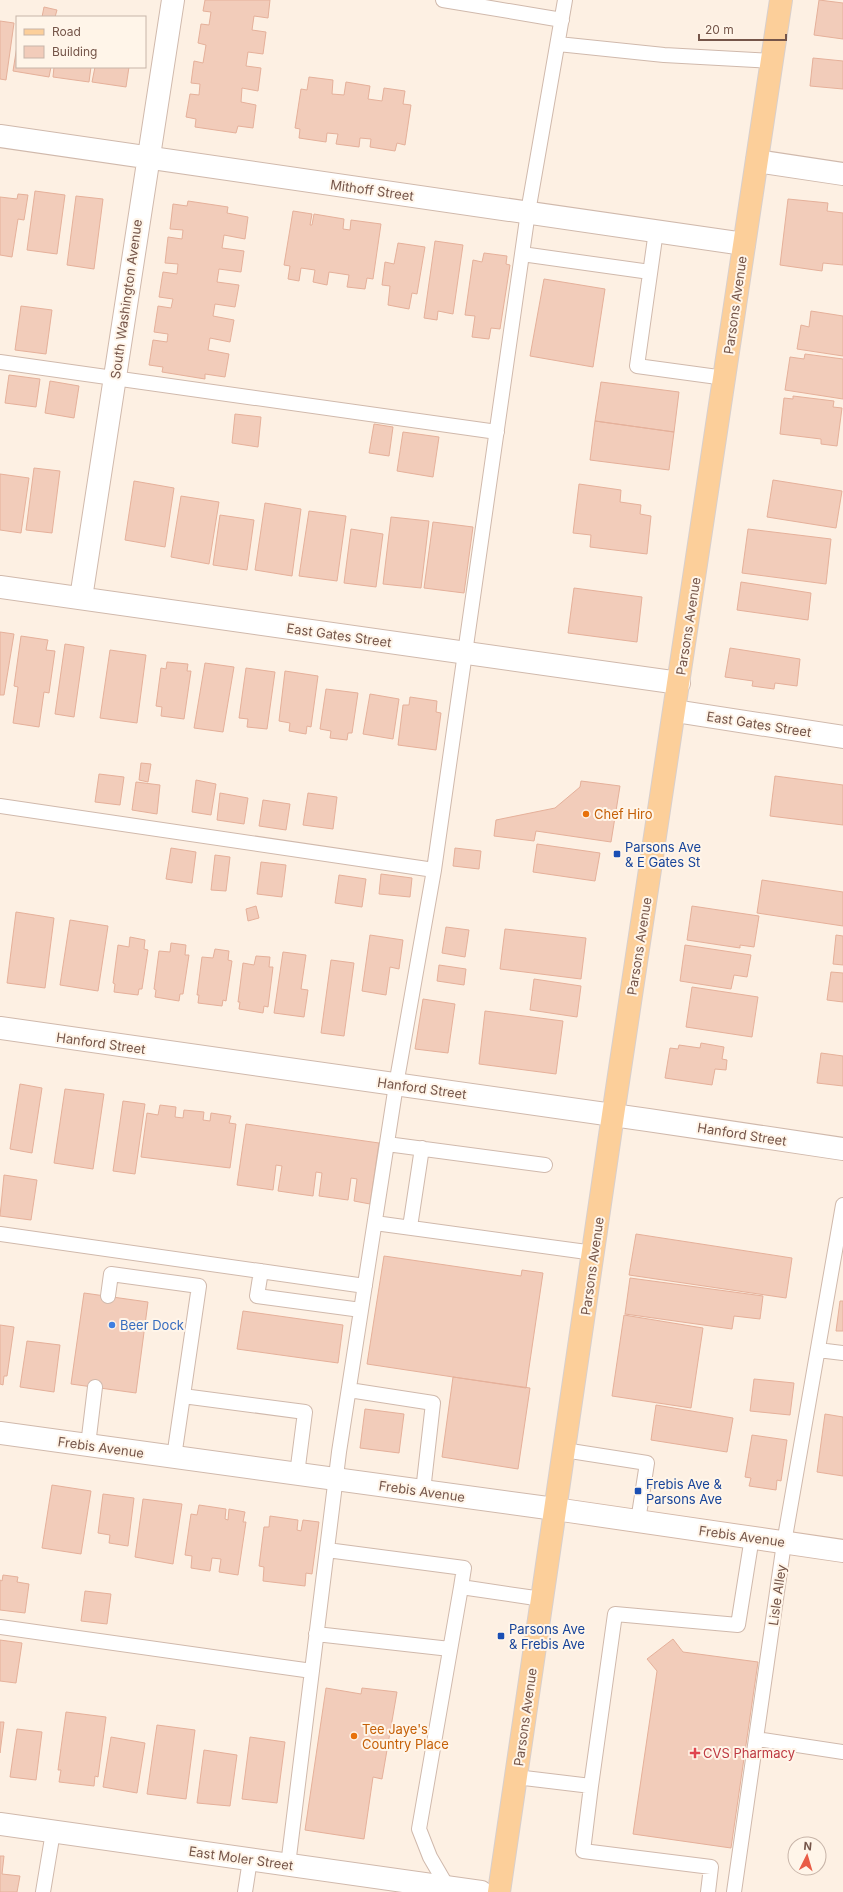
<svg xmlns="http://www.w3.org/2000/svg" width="843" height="1892" font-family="Inter,sans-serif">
	<rect width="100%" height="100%" fill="#fdf0e3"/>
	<path fill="#f2ccba" stroke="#e5b09a" d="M205,0H270L268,18L254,16L252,30L266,32L263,54L248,52L246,66L261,68L258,91L242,88L241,102L256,105L253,128L238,126L236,133L195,127L196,119L186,117L190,94L199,95L200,84L191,83L194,61L203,63L206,45L198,43L201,24L209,25L211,12L203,11Z
		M819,0L843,3V39L814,35Z
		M44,7L57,10L55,17H42Z
		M0,21L14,23L6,80L0,79Z
		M17,46V67H51L49,77L13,71Z
		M813,58L843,61V89L810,86Z
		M54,67H91L89,82L53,77Z
		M95,67H129L126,87L92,82Z
		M309,77L333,80L332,94L344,95L346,82L370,86L368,99L382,101L384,88L405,91L403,104L411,105L405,145L397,143L395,151L370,147L371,139L360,138L359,147L336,144L338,134L327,133L326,142L299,138L300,129L295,128L301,89L307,90Z
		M35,191L65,195L57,254L27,250Z
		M18,194L28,195L24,220L18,219L12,257L0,255V197L17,199Z
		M76,196L103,199L94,269L67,265Z
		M788,199L828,203L827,211L843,213V265L823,263L822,271L780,265Z
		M188,201L228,207L227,213L248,217L245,239L224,235L222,248L244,251L241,272L219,269L217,282L239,285L235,307L215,304L213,316L234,320L230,342L210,338L208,350L229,354L225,377L205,374V379L162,372L163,367L149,365L153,340L167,342L168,334L154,332L158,306L171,308L173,299L159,297L163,272L177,274L178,264L165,263L168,237L182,239L183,230L170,229L173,204L187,206Z
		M293,211L312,214L310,225H312L314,214L344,219L343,229L350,230L351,220L381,224L373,279L367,278L365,289L347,287L349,275L329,272L327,285L313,282L315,270L301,268L299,281L288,279L290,266L284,265Z
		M435,241L463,245L453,314L438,311L437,320L424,318Z
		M398,243L425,247L417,294L412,293L409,309L388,305L390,286L382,285L385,262L394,264Z
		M484,253L507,256L506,264L510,265L500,329L491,328L489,339L472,337L475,316L465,315L473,260L482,262Z
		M544,279L605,289L593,367L530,356Z
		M21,306L52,310L46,354L15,350Z
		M811,311L843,316V356L797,349L801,325L809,327Z
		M805,354L843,359V399L785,390L790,357L804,359Z
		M9,375L40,379L36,407L5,403Z
		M50,381L79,386L74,418L45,413Z
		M601,382L679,392L674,432L595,421Z
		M793,396L834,401L833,407L842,408L837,446L821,444V439L780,434L784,398L793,399Z
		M235,414L261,417L258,447L232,443Z
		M595,421L674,432L669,470L590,460Z
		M374,424L393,427L389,456L369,453Z
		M403,432L439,437L433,477L397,471Z
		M34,468L60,471L52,533L26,530Z
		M0,474L29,478L21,533L0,530Z
		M773,480L842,491L836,528L767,517Z
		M134,481L174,488L165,547L125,540Z
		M579,484L621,490L620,502L641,505L640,514L651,516L647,554L590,547L591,535L573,533Z
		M181,496L219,502L209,564L171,557Z
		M265,503L301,509L292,576L255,570Z
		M309,511L346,516L337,581L299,576Z
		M220,515L254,520L247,570L213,565Z
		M391,517L429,521L421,588L383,584Z
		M433,522L473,527L464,593L424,588Z
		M351,529L383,534L376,587L344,583Z
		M748,529L831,539L826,584L742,573Z
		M741,582L811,593L808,620L737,610Z
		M574,588L642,597L637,642L568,633Z
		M0,632L14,634L4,695H0Z
		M21,636L48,640L46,650L55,651L49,693L44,692L39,727L13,723L18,687L14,686Z
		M65,644L84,647L74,717L55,714Z
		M730,648L800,659L797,686L775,683L774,689L752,686L753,681L725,677Z
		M110,650L146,655L137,723L100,718Z
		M167,662L188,664L187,671H191L184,719L161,716L162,707L156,706L161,668L166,669Z
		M205,663L234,667L223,732L194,728Z
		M246,668L275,672L267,729L247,727L248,719L239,718Z
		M285,671L318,676L311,727L307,726L306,734L289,731L290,723L279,721Z
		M326,689L358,693L352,733H348L347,740L330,738L331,731L320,729Z
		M370,694L399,699L393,739L363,734Z
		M410,697L437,701L436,712L441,713L436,750L398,745L403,705H409Z
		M141,763L151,764L148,782L139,780Z
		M99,774L124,777L120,805L95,802Z
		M775,776L843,785V825L770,816Z
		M196,780L216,784L211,815L192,812Z
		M581,781L620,786L611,842L536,831L534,841L494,836L496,820L555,808L580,787Z
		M136,782L160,785L157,814L132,810Z
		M220,793L248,798L244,824L217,820Z
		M308,793L337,797L333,829L303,825Z
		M263,800L290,804L286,830L259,826Z
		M537,844L600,853L595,881L533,872Z
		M171,848L196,852L192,883L166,879Z
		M455,848L481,851L479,869L453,866Z
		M215,855L230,857L226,891L211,890Z
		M261,862L286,865L282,897L257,894Z
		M381,874L412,878L410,897L379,894Z
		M339,875L366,879L362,907L335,903Z
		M762,880L843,892V926L757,913Z
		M256,906L259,918L248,921L246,909Z
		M692,906L759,916L754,947L740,945V948L687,940Z
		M16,912L54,918L45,988L7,983Z
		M70,920L108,926L98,991L60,985Z
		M446,927L469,930L465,957L442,953Z
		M505,929L586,938L581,979L500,969Z
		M370,935L403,940L399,969L390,967L386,995L362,991Z
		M836,935L843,936V965L833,964Z
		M130,937L145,940L144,949L148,950L142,989H139L138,995L114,992L115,984L113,983L118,945L129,947Z
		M171,943L186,945L185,955H189L183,994H180L179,1001L155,997L156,990L154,989L159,951L170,952Z
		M685,945L751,955L747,977L734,975L731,989L680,981Z
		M215,949L229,951L228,960L232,961L226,1001L223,1000L222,1006L198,1003L199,995H197L202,957L213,958Z
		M283,952L306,955L301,989L308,990L304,1017L274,1013Z
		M256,956L270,957L269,967H273L268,1007L264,1006L263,1013L239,1009L240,1002H238L243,963L254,965Z
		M331,960L354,963L344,1036L321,1033Z
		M439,965L466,969L464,985L437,981Z
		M831,972L843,973V1002L827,1000Z
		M534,979L581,986L577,1017L530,1010Z
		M692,987L758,997L752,1037L686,1027Z
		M423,999L455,1004L448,1053L415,1049Z
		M485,1011L563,1021L556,1074L479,1064Z
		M701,1043L724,1047L722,1059L727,1060L726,1070L715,1069L712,1085L665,1078L670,1048L678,1049L679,1045L700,1048Z
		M821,1053L843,1056V1086L817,1083Z
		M20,1084L42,1088L32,1153L10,1149Z
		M65,1089L104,1094L93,1169L54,1163Z
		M123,1101L145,1104L135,1174L113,1171Z
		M160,1105L176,1107L175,1117L183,1118L184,1110L204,1112L203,1120L210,1121L211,1113L231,1116L229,1123L236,1124L230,1168L141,1157L147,1113L158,1115Z
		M246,1124L379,1143L370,1204L354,1201L357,1179L351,1178L348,1200L319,1196L322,1173L316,1172L313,1196L278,1191L282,1166L276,1165L273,1190L237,1185Z
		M4,1175L37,1180L31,1220L0,1216Z
		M636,1234L792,1258L786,1298L629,1275Z
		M384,1256L521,1276L522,1270L543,1273L526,1388L367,1364Z
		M630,1278L763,1296L760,1319L734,1316L732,1329L625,1314Z
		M84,1293L148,1302L136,1393L71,1384Z
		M840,1301H843V1331H836Z
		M243,1311L343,1325L338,1363L237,1349Z
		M624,1315L703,1328L691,1408L612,1396Z
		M0,1325L14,1327L7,1376H4L3,1385L0,1384Z
		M27,1341L60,1345L54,1392L20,1387Z
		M453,1377L530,1388L518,1469L442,1457Z
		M754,1379L794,1383L790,1415L750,1411Z
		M656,1405L733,1418L727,1452L651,1440Z
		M365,1409L404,1414L399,1453L360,1448Z
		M825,1414L843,1417V1476L817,1472Z
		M752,1435L787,1440L781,1481L777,1480L776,1490L749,1486L751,1478L745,1477Z
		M52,1485L91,1491L81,1554L42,1548Z
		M103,1494L134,1498L128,1546L109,1543L110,1535L98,1533Z
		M143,1499L182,1504L173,1564L135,1557Z
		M199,1505L226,1509L225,1519L228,1520L229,1509L245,1512L243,1522H246L238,1575L219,1572L221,1559L212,1558L210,1571L191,1568L192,1556L185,1555L191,1514L197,1515Z
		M270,1516L298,1520L297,1530L301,1531L303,1520L319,1522L312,1574L306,1573L305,1586L263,1581L264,1567L259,1566L264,1527H269Z
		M3,1575L18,1577L17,1582L29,1584L25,1613L0,1610V1580L2,1581Z
		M85,1591L111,1594L107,1624L81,1621Z
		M673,1639L683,1652L758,1662L731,1848L633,1834L657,1671L647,1659Z
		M0,1640L22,1643L16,1683L0,1681Z
		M326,1688L361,1694L362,1688L397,1692L382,1779L373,1777L364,1839L305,1830Z
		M66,1712L106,1717L98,1777L95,1776L94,1786L59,1782L61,1770H58Z
		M0,1722H4L0,1753Z
		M157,1725L195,1730L186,1799L147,1794Z
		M17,1729L42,1732L36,1780L10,1777Z
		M111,1737L145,1743L137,1793L103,1787Z
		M250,1737L285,1742L277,1803L242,1799Z
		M204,1750L237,1755L230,1806L197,1803Z
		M0,1856H4L2,1874L20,1876L17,1892H0Z"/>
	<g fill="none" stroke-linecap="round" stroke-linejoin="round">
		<g stroke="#d0b9ac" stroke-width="16">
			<path id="lane" d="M443,0L562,20
				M558,44L664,55L771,61
				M656,231L637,366L725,378
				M522,254L650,272
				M0,362L497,432
				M0,806L434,870
				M387,1144L545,1165
				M375,1223L594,1253
				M410,1227L422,1148
				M0,1234L365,1286
				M261,1271L257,1296L361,1310
				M108,1296L111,1274L199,1286L174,1457
				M818,1350L843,1353
				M349,1390L433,1403L423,1491
				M183,1396L305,1412L297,1474
				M88,1445L95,1387
				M564,1450L647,1463L638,1521
				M327,1550L464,1568L461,1587
				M0,1627L312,1671
				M316,1634L450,1649
				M757,1739L843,1752
				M516,1777L591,1786L615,1614L738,1625L752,1537
				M591,1786L583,1851L711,1867L708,1892
				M288,1865L339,1452L396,1085L434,870L528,212L565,0
				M448,1888L430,1857L419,1829L461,1587L542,1599
				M43,1892L53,1832
				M245,1892L250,1860
				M734,1892L784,1543L843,1205"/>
		</g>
		<g stroke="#d0b9ac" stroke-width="24">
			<path id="street" d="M0,136L744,244
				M757,161L843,174
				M0,587L679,683
				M81,598L173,0
				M675,711L843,737
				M0,1028L648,1120L843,1149
				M0,1433L555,1509
				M0,1824L481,1892"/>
		</g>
		<g stroke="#d3b8a9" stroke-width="24">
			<path id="secondary" d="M555,1509L843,1551"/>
		</g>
		<g stroke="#d8cfcc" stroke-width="24">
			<path id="primary" d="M499,1892L613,1115L781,0"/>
		</g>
		<use href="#lane" stroke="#fff" stroke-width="14"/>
		<use href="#street" stroke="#fff" stroke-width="22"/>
		<use href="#secondary" stroke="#fff" stroke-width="22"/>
		<use href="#primary" stroke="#fccf9a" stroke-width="22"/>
	</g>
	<g fill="#e8710a" stroke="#fff5e9" stroke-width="1.5">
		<circle cx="586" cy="814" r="4"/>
		<circle cx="354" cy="1736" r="4"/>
	</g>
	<g fill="#1a4fb4" stroke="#fff5e9" stroke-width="1.5">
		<rect x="613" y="850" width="8" height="8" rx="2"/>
		<rect x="634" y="1487" width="8" height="8" rx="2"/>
		<rect x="497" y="1632" width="8" height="8" rx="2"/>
	</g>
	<circle fill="#3f7fe0" stroke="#fff5e9" stroke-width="1.5" cx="112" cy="1325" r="4"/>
	<path fill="#e0444e" stroke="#fff5e9" stroke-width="1.5" d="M693 1747h4v4h4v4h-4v4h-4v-4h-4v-4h4z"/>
	<g text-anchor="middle" stroke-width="4" stroke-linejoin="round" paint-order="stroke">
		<g font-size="13" fill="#755549" stroke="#fff5e9">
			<text transform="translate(372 190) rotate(8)" y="5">Mithoff Street</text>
			<text transform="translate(126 299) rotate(-82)" y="5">South Washington Avenue</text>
			<text transform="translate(735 305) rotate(-82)" y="5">Parsons Avenue</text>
			<text transform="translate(688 626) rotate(-81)" y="5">Parsons Avenue</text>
			<text transform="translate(339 635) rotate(8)" y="5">East Gates Street</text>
			<text transform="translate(759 724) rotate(9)" y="5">East Gates Street</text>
			<text transform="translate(639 946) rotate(-81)" y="5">Parsons Avenue</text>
			<text transform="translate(101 1043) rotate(8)" y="5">Hanford Street</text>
			<text transform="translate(422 1088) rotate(8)" y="5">Hanford Street</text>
			<text transform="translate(742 1134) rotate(9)" y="5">Hanford Street</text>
			<text transform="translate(592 1266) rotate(-82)" y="5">Parsons Avenue</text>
			<text transform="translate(101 1447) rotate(8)" y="5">Frebis Avenue</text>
			<text transform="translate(422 1491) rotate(8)" y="5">Frebis Avenue</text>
			<text transform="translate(742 1536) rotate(8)" y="5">Frebis Avenue</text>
			<text transform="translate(777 1595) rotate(-82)" y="5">Lisle Alley</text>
			<text transform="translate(525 1717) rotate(-82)" y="5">Parsons Avenue</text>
			<text transform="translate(241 1858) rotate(8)" y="5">East Moler Street</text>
		</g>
		<g font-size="13" fill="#c56008" stroke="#fff5e9" text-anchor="start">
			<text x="594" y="819">Chef Hiro</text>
			<text x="362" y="1734">Tee Jaye's<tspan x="362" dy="15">Country Place</tspan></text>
		</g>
		<g font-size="13" fill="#164399" stroke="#fff5e9" text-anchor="start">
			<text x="625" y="852">Parsons Ave<tspan x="625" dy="15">&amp; E Gates St</tspan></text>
			<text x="646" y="1489">Frebis Ave &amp;<tspan x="646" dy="15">Parsons Ave</tspan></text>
			<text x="509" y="1634">Parsons Ave<tspan x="509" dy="15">&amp; Frebis Ave</tspan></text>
		</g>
		<g font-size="13" fill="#366cbe" stroke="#fff5e9" text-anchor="start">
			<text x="120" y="1330">Beer Dock</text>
		</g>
		<g font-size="13" fill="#be3a42" stroke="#fff5e9" text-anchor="start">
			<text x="703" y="1758">CVS Pharmacy</text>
		</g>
	</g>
	<rect x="16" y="16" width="130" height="52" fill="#fff5e9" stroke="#c8b5a9"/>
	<rect x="24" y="29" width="20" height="6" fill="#fccf9a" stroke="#c8b5a9"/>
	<text x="52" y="36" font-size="12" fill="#755549">Road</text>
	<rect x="24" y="46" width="20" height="12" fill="#f2ccba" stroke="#c8b5a9"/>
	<text x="52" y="56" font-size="12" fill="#755549">Building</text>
	<g transform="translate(807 1856) rotate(5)"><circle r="19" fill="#fff5e9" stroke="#c8b5a9"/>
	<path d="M0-3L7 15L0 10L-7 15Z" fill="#e95c46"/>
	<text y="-6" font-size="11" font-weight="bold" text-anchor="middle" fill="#755549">N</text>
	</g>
	<path d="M699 34v6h87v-6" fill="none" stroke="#755549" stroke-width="2"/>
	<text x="705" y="34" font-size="12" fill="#755549" stroke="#fff5e9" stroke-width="3" paint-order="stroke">20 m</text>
</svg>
